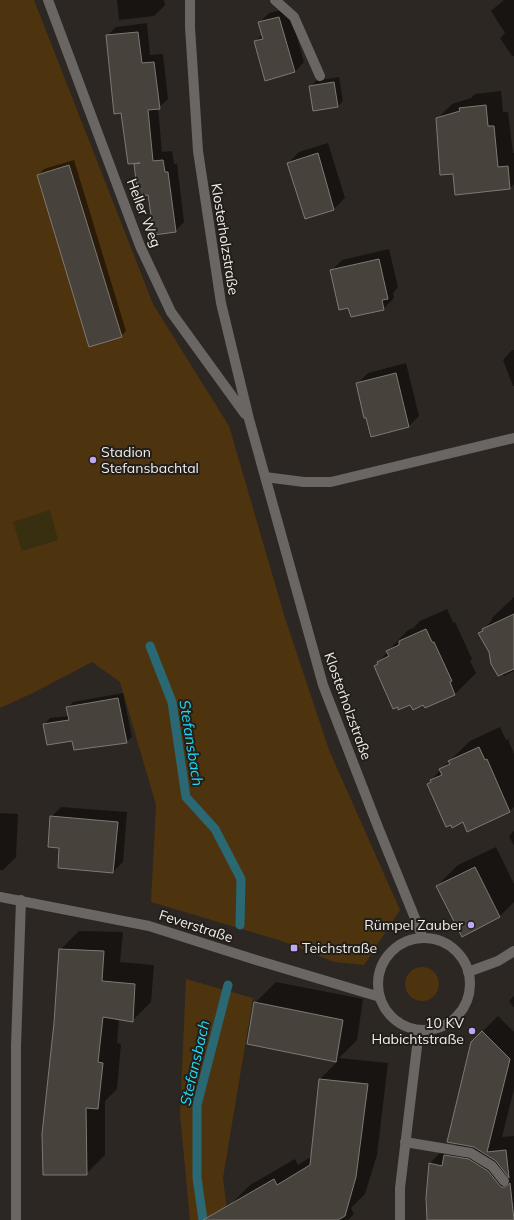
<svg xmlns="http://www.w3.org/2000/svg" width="514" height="1220" font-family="Mulish,sans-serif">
	<rect width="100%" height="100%" fill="#2c2722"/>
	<path fill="#4e330f" d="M0,0H34L153,304L229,426L285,618L329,750L400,910L364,965L334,962L282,941L151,902L156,805L120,682L92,662L33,693L0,708Z
		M405 984a17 17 0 1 1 34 0a17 17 0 1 1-34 0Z
		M186,979L253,998L223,1178L228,1220H190L180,1115Z"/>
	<path fill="#372f0f" d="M50,510L58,540L22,551L13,522Z"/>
	<path fill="#0007" d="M117,0H164L165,5L154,16L119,20Z
		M504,0H514V56H512L500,38L505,33L491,11Z
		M289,8L304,62L295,72L266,80L255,42L263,34L259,23L269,13Z
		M147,23L150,55L163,54L168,99L158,108L162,152L172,151L174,164H177L184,222L175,231L149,194L135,164L137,162L122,112L107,36L116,27Z
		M339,77L343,101L338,106L310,87L316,81Z
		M501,91L503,112H508L513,153H514V184L510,188L454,172L437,119L452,104L471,98L475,94Z
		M328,143L345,198L334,209L305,218L288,163L299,152Z
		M74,160L126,331L121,336L38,175L44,169Z
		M389,249L398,287L393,293L394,298L383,309L349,307L331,271L342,260Z
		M512,350H514V386H513L503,360Z
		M406,363L419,416L408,427L357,384L368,373Z
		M514,597V671L504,676L480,633L492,620V618Z
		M447,609L453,622H455L472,659L470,661L476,673L455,694L426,707L424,704H411L375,667L388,651L408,630L413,628L420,621Z
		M123,693L132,737L126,742L44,724L50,718L69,716L68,707L73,702Z
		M500,727L506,740L508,739L514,754V807L510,811L468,830L464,821L428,784L441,769L470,741Z
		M61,807L127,812L123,862L113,872L61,847L51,817Z
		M0,813L18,814L16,857L3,870H0Z
		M514,831V846L509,836Z
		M496,847L514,884V902L499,917L437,886L458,865Z
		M79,931L123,932L120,962L154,965L151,1002L132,1021L119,1019L117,1043L121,1044L117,1089L105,1101V1155L86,1174L55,1023L60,950Z
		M276,982L363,999L357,1040L339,1058L388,1063L377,1155L365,1194L351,1208L354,1214L348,1220H237L229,1206L250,1185L295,1159L298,1165L312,1156L320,1079L338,1061L248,1043L255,1003Z
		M514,996V1008L509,1001Z
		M498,1016L514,1032V1089L502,1137L514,1136V1220H428L430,1163L445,1148L451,1149L458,1143L472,1042Z"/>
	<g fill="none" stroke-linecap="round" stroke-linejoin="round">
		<path stroke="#2a6873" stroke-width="9" d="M150,646L172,702L186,797L215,829L241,879L240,925
			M203,1220L197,1178V1105L228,985"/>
	</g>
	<path fill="#47423c" stroke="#7e7972" d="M279,17L295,72L265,81L254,41L263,39L258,22Z
		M138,32L142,63L154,62L160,109L148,110L153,161L163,160L165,172H168L176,232L154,235L148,195L138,196L134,164L140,163L128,164L121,113L114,114L106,35Z
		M334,82L338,107L313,111L309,86Z
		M486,105L488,126H494L498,167L508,166L510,189L455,195L453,174L440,175L436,118L460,111L459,108Z
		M318,153L334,210L305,219L287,163Z
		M69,165L122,337L89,347L37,175Z
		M379,259L388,299L382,300L384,310L351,317L348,308L339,310L330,270Z
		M396,373L409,427L371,437L366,418H364L356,383Z
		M514,614V669L498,676L491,664L489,652L478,633L483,631L482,629Z
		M426,629L432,642H434L452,681L450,682L455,695L425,708L423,705L413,710L410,705L398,710V707L393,709L374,666L378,664L377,662L389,656L386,651L399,645V641Z
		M118,698L127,743L74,750L72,741L47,745L43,724L69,720L66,707Z
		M479,747L485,760L487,759L510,812L467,832L463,822L452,828L451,825L446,827L427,784L431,782L430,780L442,775L439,769L450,764L448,761Z
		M50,816L118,822L113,873L58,868L59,848L48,847Z
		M475,867L500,917L462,937L436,886Z
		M59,949L104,951L102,981L135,984L133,1022L103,1017L98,1062L103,1063L98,1109L86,1108L87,1175H43L42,1134L54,1023Z
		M254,1002L343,1020L336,1062L247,1044Z
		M482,1031L510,1059L487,1152L506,1150L509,1178L496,1161L474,1147L447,1142L471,1042Z
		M319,1079L368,1084L356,1177L345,1216L338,1220H203L274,1179L277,1185L310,1165Z
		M444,1155L469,1159L488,1171L501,1187H505L510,1183L514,1220H427L426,1198L429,1163L442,1166Z"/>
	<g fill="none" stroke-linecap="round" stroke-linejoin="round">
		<path stroke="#6a6664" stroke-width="10" d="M48,0L140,246L171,312L245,414
			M190,0V27L198,151L221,303L249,419L323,685L378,827L423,938
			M275,0L294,17L320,76
			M265,477L304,482H331L514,438
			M0,897L149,926L256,960L380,997
			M378 984a46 46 0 1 1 92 0a46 46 0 1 1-92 0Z
			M468,972L498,961L514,951
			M405,1142L471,1153L492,1166L504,1181
			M16,1220V1046L21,900
			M400,1220V1188L419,1030"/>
	</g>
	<g fill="#bfa9f4" stroke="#221e19" stroke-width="1.5">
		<circle cx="93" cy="460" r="4"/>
		<circle cx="471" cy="925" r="4"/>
		<rect x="290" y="944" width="8" height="8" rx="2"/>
		<circle cx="472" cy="1031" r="4"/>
	</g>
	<g text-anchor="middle" stroke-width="4" stroke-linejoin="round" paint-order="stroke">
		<g font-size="14" fill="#f0ede9" stroke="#221e19">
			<text transform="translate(144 213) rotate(69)" y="5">Heller Weg</text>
			<text transform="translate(225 239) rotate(81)" y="5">Klosterholzstraße</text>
			<text transform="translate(348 706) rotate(70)" y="5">Klosterholzstraße</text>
			<text transform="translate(196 926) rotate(18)" y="5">Feverstraße</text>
		</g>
		<g font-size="14" fill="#f0ede9" stroke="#221e19" text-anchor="start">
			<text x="101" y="457">Stadion<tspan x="101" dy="16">Stefansbachtal</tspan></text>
			<text x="463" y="930" text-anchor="end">Rümpel Zauber</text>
			<text x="302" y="953">Teichstraße</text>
			<text x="464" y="1028" text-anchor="end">10 KV<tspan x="464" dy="16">Habichtstraße</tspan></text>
		</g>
		<g font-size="15" font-style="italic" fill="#1edaf5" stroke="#221e19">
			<text transform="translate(191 743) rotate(81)" y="5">Stefansbach</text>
			<text transform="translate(195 1063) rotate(-77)" y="5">Stefansbach</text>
		</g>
	</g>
</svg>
